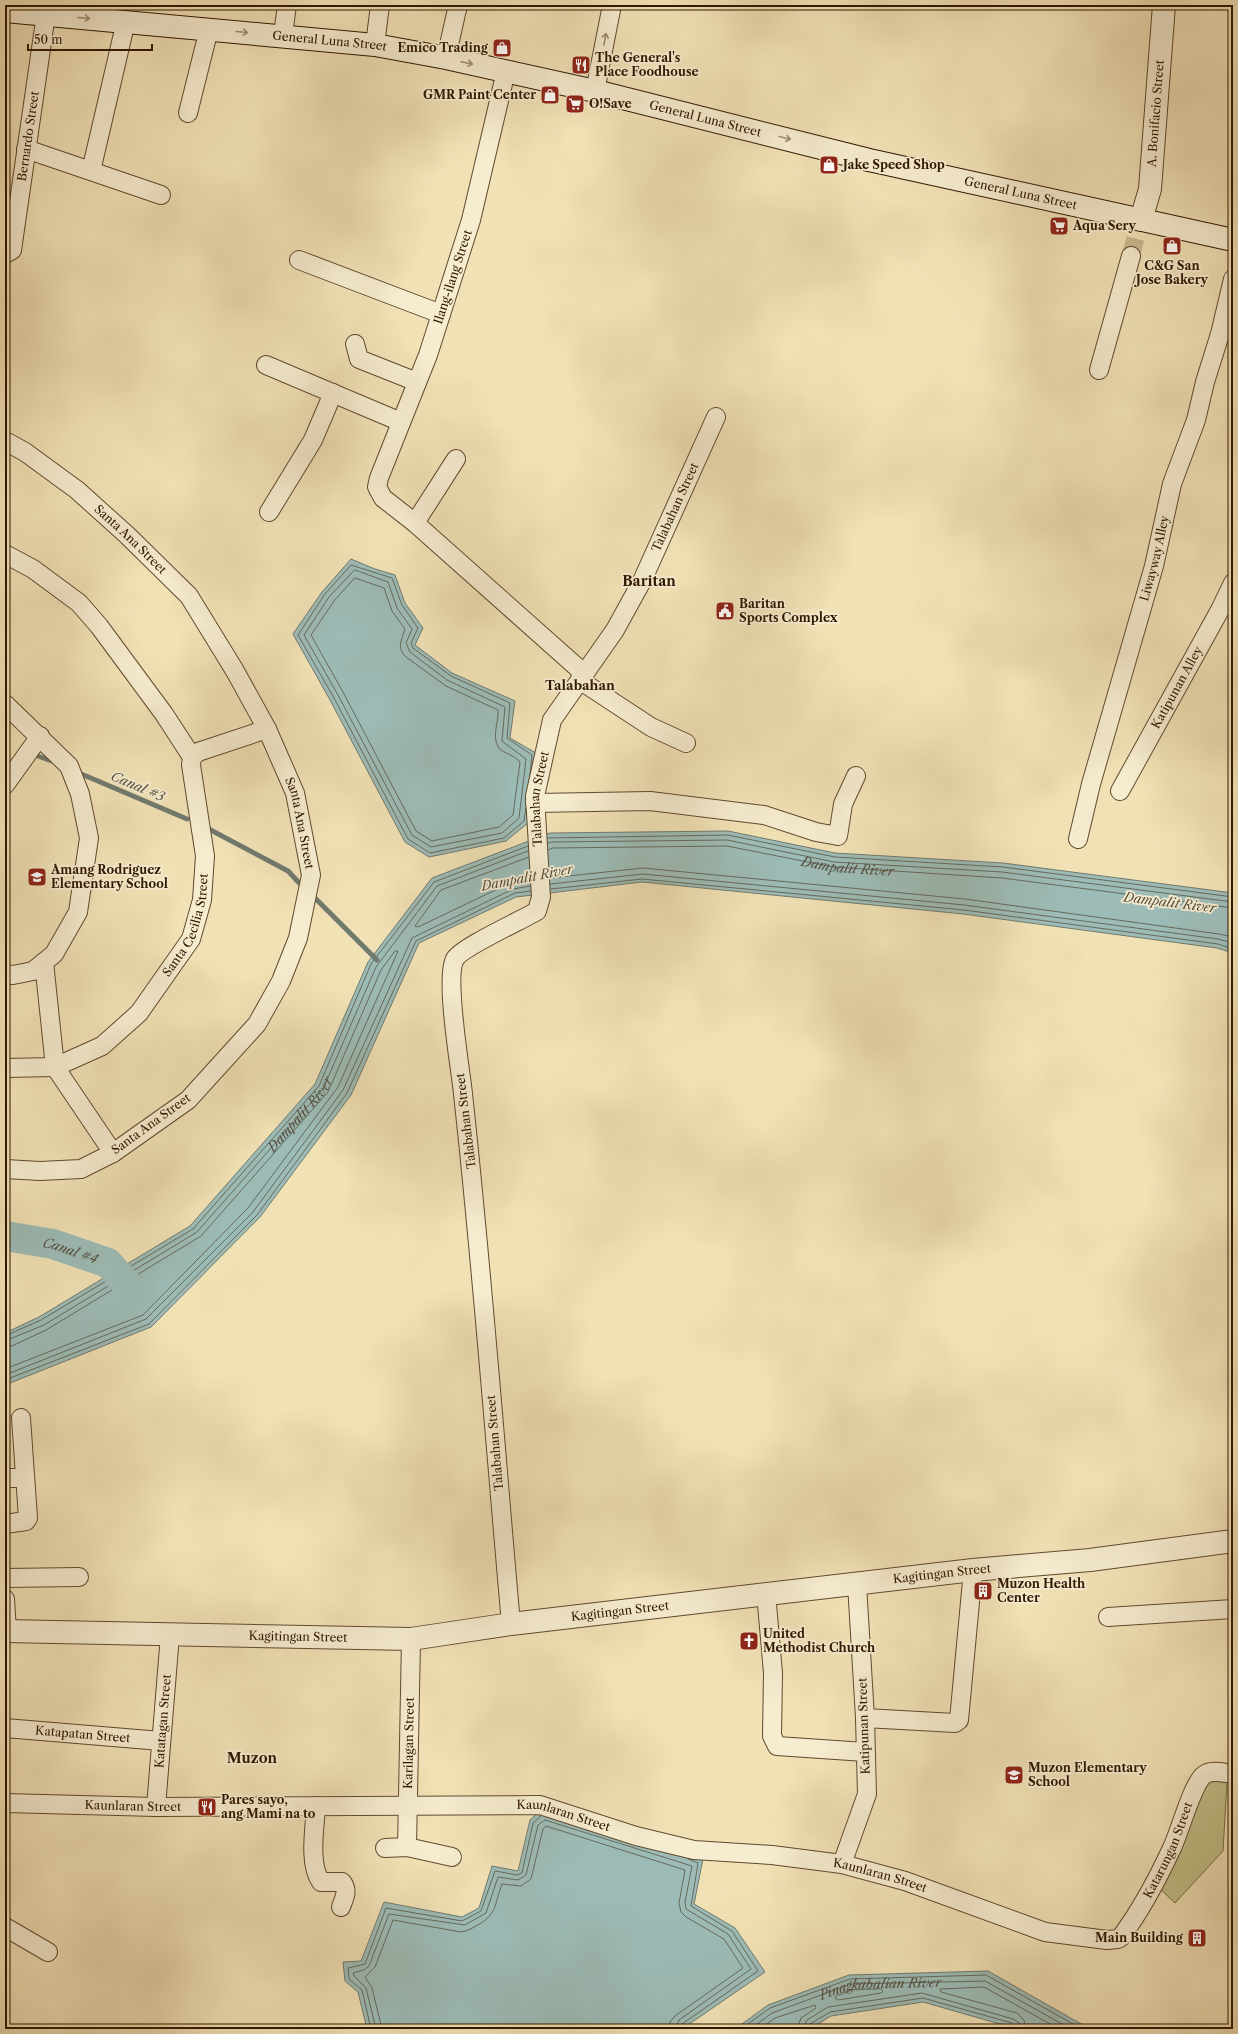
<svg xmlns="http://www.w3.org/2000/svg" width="1238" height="2034" font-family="'Libre Caslon Text',serif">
	<rect width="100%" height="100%" fill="#f1e2b6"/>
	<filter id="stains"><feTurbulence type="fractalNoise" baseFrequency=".005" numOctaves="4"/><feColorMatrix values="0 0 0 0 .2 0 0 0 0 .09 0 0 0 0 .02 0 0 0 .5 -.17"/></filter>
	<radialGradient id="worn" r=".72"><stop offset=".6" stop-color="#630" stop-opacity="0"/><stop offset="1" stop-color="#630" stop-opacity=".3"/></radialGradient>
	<path fill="#c2c088" stroke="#786b44" d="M1208,1780L1227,1782L1223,1851L1175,1903L1157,1886Z"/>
	<path fill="#9dbcb7" stroke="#717a6e" d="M351,559L375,569L395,575L405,603L423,628L415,645L452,673L515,701L510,738L536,753L528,823L506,841L429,857L405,842L330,700L293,634L322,592Z
		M728,831L835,853L1003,863L1233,893V953L1217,948L963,914L642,882L516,897L419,943L351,1095L260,1217L151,1327L5,1385V1333L39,1317L190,1226L315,1084L368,962L432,878L550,833Z
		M542,1809L703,1859L694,1904L735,1928L765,1972L682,2029H367L358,1992L345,1981L343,1962L361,1961L384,1902L462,1917L479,1908L492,1866L518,1871L530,1820Z
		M988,1971L1090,2029H1017L923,2002L831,2016L810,2029H735L768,2005L849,1975Z"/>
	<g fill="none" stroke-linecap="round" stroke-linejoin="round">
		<g stroke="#66695c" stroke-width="1">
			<path d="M355,570L388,582L397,608L412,629L406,643L410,652L447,680L505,707L502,741L526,759L519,818L502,833L431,847L412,835L338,695L304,635L329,597Z"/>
			<path d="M355,578L384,588L392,611L405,629C402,640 396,647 406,657L446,686L498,710C499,722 490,740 501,750C507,754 515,756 520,762L513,815L499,827L432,841L416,831L343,692L311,635L334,601Z"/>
			<path d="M526,807L524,821L504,838L430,853L408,839L334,698L298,635L325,594L351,565L392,578L402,605L418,628L411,643L413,648L451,676L510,703L507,738L532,755L530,775"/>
			<path d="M548,838L728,835L835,857L1003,867L1233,897"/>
			<path d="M548,843L552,842L727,840L834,862L1002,872L1233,902"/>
			<path id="s1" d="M548,850L553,848L727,846L833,867L1002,878L1233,908"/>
			<path d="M529,857L441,890L415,926L418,927L510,883L530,880"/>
			<path d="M550,878L643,868L965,899L1219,934L1233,937"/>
			<path d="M550,884L643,874L964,905L1218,939L1233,943"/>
			<path d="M551,889L642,879L964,910L1218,944L1233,949"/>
			<path d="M5,1336L41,1320L193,1229L319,1086L371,964L434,882L528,846"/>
			<path id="s2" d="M5,1341L44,1325L197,1232L323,1089L376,967L437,886L528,851"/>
			<path d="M5,1347L12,1346L46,1330L201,1236L328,1092L381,970L395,951H398L338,1087L248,1208L143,1315L5,1369"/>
			<path d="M5,1375L146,1319L253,1212L343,1090L412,938L513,889L530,886"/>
			<path d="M5,1380L149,1324L257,1215L347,1093L416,941L515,893L531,891"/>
			<path d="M881,1989L883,1991L881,1993L838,2000L835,1998L836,1996L852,1990Z"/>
			<path d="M371,2029L362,1990L349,1979L348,1968L365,1964L386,1908L462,1921L481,1911L495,1871L517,1875L522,1873L533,1823L541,1816"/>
			<path d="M376,2029L366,1988L354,1976L353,1973L364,1970L369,1966L389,1914L465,1925L486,1913L498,1877L518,1880L526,1875L538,1825L545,1820L692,1866L685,1902L686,1909L728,1934L751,1969L679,2020L675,2029"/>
			<path d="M382,2029L372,1988L365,1977L375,1967L393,1920L461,1932C467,1931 471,1929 476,1926C498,1914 494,1905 502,1884L521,1886L531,1879L543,1829L546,1826L685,1870L679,1903L681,1912L686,1917L724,1939L743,1968L675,2016L670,2022L669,2029"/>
			<path d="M680,2029L682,2024L758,1971L732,1931L691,1906L698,1863L688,1859"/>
			<path d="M741,2029L770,2008L850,1979L986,1975L1082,2029"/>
			<path id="s3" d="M750,2029L772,2013L851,1984L985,1981L1071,2029"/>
			<path d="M760,2029L775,2018L815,2005L816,2008L801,2018L797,2029"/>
			<path d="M803,2029L807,2020L828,2007L922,1993L1013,2019L1019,2023L1020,2029"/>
			<path d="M808,2029L810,2024L830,2012L923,1998L1012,2023L1015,2029"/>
			<path d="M1026,2029L1024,2020L1017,2013L941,1992L940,1989L984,1987L1059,2029"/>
		</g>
		<path stroke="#717a6e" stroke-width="5" d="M35,755L55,762
			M79,773L187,819
			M205,827L288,871L303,887
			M312,895L377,960"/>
		<path stroke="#9dbcb7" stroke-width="30" id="s4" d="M5,1236L53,1244L108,1263L126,1283"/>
		<path stroke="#cab992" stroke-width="18" stroke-dasharray="18 9" stroke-linecap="butt" d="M1131,256L1138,228"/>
		<g stroke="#60492e" stroke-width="20">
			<g id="minor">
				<path d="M283,35L287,5"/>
				<path d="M375,45L380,5"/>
				<path d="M446,58L458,5"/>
				<path d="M506,71L471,220L428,355L379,478L377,487L383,498L415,523L579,669L584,683L651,727L686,743"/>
				<path d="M595,91L612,5"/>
				<path d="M188,113L209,29"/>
				<path d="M26,149L161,195"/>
				<path d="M91,171L126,21"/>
				<path id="s5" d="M5,254L12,250L46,14"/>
				<path d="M299,260L441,314"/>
				<path d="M355,344L359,359L417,382"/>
				<path d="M266,365L401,422"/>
				<path d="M1099,370L1131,256"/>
				<path id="s6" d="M5,441L25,452L77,490L127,535L189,596L235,671L267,729L295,793L311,875L298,938L281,981L257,1024L188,1100L113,1153L81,1169L40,1171L5,1169"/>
				<path d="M269,512L313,440L333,393"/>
				<path d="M415,523L456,459"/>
				<path d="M5,554L33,569L79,603L99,626L164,714L192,757"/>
				<path d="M5,704L69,766L80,794L89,838L78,912L54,954L33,971L13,975L5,974"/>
				<path d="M5,785L40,736"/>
				<path id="s7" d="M1120,791L1221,608L1233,583"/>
				<path d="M535,803L650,801L764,815L816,832L838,836L843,804L856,776"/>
				<path id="s8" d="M1078,839L1091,784L1154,566L1172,484L1196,420L1205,382L1220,334L1233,279"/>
				<path d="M44,962L55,1067L113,1153"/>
				<path id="s9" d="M5,1068L55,1067L102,1046L139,1013L191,939L202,900L205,856L191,765L192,757L198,752L267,729"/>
				<path d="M5,1478H24"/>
				<path d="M5,1524L26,1521L28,1518L21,1418"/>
				<path d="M5,1578L79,1577"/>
				<path d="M766,1593L773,1673L772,1736L777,1746L865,1752"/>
				<path d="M5,1599L7,1631"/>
				<path d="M1108,1617L1233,1609"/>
				<path id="s10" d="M511,1624C495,1444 482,1264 462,1085C459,1061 445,976 455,959C462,947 522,920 537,911L541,897L535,796L552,720L615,630L642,581L716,417"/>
				<path d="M865,1718L955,1723L959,1720L973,1570"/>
				<path id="s11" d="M5,1728L161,1741"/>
				<path id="s12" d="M5,1803L156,1807L540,1805L636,1836L694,1850L772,1855L842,1864L905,1881L1045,1932L1107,1940L1118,1939L1121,1937C1141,1910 1157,1880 1171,1850C1179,1835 1192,1784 1204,1775C1212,1769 1224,1773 1233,1774"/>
				<path d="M316,1806C315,1827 308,1864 321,1882H342C349,1891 344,1898 341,1907"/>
				<path id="s13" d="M156,1807L170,1635"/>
				<path id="s14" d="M407,1847L411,1639"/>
				<path d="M385,1848L407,1847L452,1857"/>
				<path d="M842,1864L867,1794L865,1718L857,1584"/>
				<path d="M5,1927L48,1952"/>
			</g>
		</g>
		<g stroke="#60492e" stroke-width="24">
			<g id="tertiary">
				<path id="s15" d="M1141,220L1150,189L1164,5"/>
				<path id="s16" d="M5,1631L411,1639L511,1624L973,1570L1090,1560L1233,1541"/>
			</g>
		</g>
		<g stroke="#2f1600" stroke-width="24">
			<g id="secondary">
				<path id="s17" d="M5,11L375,45L446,58L595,91L869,160L1233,240"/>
			</g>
		</g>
		<use href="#minor" stroke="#f6ecd0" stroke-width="18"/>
		<use href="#tertiary" stroke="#f6ecd0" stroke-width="22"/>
		<use href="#secondary" stroke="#f6ecd0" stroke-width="22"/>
	</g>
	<defs><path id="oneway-shaft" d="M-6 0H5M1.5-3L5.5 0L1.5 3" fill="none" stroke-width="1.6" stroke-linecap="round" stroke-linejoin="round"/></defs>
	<g stroke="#9c8c72">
		<use href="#oneway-shaft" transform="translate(84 18) rotate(5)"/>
		<use href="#oneway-shaft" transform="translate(242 32) rotate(5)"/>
		<use href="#oneway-shaft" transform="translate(605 39) rotate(-79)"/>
		<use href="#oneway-shaft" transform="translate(467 63) rotate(12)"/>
		<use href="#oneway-shaft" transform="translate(785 138) rotate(14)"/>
	</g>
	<defs>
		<g id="shop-square" transform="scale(1)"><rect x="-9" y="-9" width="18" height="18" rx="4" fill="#8f2418" stroke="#f6ecd0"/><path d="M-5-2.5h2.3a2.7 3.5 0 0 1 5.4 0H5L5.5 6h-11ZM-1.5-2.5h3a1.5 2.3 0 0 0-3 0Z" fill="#fff"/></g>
		<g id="restaurant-square" transform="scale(1)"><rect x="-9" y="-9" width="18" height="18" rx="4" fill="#8f2418" stroke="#f6ecd0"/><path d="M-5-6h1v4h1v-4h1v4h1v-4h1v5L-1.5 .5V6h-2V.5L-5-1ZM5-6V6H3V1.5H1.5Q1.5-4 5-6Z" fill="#fff"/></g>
		<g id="supermarket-square" transform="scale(1)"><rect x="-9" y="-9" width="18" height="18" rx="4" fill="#8f2418" stroke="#f6ecd0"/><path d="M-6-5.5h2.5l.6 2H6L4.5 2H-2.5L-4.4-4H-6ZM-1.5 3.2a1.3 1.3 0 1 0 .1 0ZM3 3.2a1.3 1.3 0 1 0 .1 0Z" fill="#fff"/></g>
		<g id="civic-square" transform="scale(1)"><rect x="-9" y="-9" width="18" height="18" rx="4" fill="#8f2418" stroke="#f6ecd0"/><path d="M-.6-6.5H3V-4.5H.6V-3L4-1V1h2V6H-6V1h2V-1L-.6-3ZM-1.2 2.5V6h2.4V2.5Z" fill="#fff"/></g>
		<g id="school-square" transform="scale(1)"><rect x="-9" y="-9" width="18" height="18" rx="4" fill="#8f2418" stroke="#f6ecd0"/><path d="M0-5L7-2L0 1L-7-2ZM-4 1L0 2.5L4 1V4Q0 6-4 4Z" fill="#fff"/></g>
		<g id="building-square" transform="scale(1)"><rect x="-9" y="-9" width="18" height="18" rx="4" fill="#8f2418" stroke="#f6ecd0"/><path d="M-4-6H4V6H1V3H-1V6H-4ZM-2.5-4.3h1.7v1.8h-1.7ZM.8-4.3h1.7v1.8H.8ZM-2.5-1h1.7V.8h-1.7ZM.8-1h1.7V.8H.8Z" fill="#fff"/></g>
		<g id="church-square" transform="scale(1)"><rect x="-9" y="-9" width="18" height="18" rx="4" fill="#8f2418" stroke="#f6ecd0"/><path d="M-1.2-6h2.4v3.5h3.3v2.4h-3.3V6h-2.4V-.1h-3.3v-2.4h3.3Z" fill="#fff"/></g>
	</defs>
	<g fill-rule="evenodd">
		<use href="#shop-square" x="502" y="48"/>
		<use href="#restaurant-square" x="581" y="65"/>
		<use href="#shop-square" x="550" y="95"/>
		<use href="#supermarket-square" x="575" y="104"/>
		<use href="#shop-square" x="829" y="165"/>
		<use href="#supermarket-square" x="1059" y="226"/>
		<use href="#shop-square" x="1172" y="246"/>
		<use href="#civic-square" x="725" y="611"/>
		<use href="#school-square" x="37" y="877"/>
		<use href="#building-square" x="983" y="1591"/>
		<use href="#church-square" x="749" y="1641"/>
		<use href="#school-square" x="1014" y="1775"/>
		<use href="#restaurant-square" x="207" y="1807"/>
		<use href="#building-square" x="1197" y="1938"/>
	</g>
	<g text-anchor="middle" stroke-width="3.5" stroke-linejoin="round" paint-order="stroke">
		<g font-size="12" fill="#2f1600" stroke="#f6ecd0">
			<text dy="4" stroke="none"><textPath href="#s17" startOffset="326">General Luna Street</textPath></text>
			<text dy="4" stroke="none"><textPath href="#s15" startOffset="108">A. Bonifacio Street</textPath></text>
			<text dy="4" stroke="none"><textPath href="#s17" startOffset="710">General Luna Street</textPath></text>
			<text dy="4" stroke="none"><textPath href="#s5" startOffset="123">Bernardo Street</textPath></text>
			<text dy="4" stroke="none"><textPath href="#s17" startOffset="1034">General Luna Street</textPath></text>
			<text transform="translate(453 277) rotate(-72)" y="4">Ilang-ilang Street</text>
			<text dy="4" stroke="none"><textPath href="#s10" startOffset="1204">Talabahan Street</textPath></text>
			<text dy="4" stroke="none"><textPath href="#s6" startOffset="160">Santa Ana Street</textPath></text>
			<text dy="4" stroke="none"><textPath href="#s8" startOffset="291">Liwayway Alley</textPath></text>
			<text dy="4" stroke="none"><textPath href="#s7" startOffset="118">Katipunan Alley</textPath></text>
			<text dy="4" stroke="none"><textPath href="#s10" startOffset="877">Talabahan Street</textPath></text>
			<text dy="4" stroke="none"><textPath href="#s6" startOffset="496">Santa Ana Street</textPath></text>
			<text dy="4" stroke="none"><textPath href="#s9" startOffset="253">Santa Cecilia Street</textPath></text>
			<text transform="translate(466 1121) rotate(-97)" y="4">Talabahan Street</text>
			<text transform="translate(151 1124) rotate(-36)" y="4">Santa Ana Street</text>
			<text transform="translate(495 1443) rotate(-95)" y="4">Talabahan Street</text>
			<text dy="4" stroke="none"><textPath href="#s16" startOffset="941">Kagitingan Street</textPath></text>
			<text dy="4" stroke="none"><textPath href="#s16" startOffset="617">Kagitingan Street</textPath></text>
			<text dy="4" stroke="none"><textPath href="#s16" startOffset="293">Kagitingan Street</textPath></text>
			<text dy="4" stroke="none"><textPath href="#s13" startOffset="86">Katatagan Street</textPath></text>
			<text transform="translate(864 1726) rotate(-92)" y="4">Katipunan Street</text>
			<text dy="4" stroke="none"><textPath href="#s11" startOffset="78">Katapatan Street</textPath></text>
			<text dy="4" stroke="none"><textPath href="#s14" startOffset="104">Karilagan Street</textPath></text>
			<text dy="4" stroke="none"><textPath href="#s12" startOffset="128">Kaunlaran Street</textPath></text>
			<text dy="4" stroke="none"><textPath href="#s12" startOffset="560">Kaunlaran Street</textPath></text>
			<text dy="4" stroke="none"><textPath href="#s12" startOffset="1235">Katarungan Street</textPath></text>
			<text dy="4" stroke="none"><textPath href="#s12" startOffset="884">Kaunlaran Street</textPath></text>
		</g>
		<g font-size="12" font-weight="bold" fill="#2f1600" stroke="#f6ecd0" text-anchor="start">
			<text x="488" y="52" text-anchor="end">Emico Trading</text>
			<text x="595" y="62">The General's<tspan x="595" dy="14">Place Foodhouse</tspan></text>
			<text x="536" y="99" text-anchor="end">GMR Paint Center</text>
			<text x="589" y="108">O!Save</text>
			<text x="843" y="169">Jake Speed Shop</text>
			<text x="1073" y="230">Aqua Sery</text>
			<text x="1172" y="270" text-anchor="middle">C&amp;G San<tspan x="1172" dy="14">Jose Bakery</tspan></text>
			<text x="739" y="608">Baritan<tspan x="739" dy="14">Sports Complex</tspan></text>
			<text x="51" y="874">Amang Rodriguez<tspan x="51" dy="14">Elementary School</tspan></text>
			<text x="997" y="1588">Muzon Health<tspan x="997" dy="14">Center</tspan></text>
			<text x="763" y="1638">United<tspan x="763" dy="14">Methodist Church</tspan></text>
			<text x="1028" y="1772">Muzon Elementary<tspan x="1028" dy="14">School</tspan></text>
			<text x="221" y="1804">Pares sayo,<tspan x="221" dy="14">ang Mami na to</tspan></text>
			<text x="1183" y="1942" text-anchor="end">Main Building</text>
		</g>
		<g font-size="13" font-weight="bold" fill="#2f1600" stroke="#f6ecd0">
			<text x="580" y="690">Talabahan</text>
		</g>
		<g font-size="13" font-style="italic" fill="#565040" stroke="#f6ecd0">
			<text transform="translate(138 786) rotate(23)" y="5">Canal #3</text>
			<text dy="5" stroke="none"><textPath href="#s1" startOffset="302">Dampalit River</textPath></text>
			<text transform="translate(527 877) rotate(-11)" y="5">Dampalit River</text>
			<text transform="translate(1170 902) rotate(7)" y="5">Dampalit River</text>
			<text dy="5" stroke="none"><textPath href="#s2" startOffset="378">Dampalit River</textPath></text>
			<text dy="5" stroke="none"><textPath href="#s4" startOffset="67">Canal #4</textPath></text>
			<text dy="5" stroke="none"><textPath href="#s3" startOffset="140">Pinagkabalian River</textPath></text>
		</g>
		<g font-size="14" font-weight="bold" fill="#2f1600" stroke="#f6ecd0">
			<text x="649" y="586">Baritan</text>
			<text x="252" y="1763">Muzon</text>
		</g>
	</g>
	<rect width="1238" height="2034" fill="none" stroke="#f1e2b6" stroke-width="20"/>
	<rect x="6" y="6" width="1226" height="2022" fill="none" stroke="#2f1600" stroke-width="2"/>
	<rect x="10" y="10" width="1218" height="2014" fill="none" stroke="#2f1600"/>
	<path d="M28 44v6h124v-6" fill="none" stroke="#2f1600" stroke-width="2"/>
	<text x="34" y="44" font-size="12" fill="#2f1600" stroke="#f6ecd0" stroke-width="3" paint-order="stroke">50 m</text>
	<rect width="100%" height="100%" filter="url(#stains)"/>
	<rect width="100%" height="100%" fill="url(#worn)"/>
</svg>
